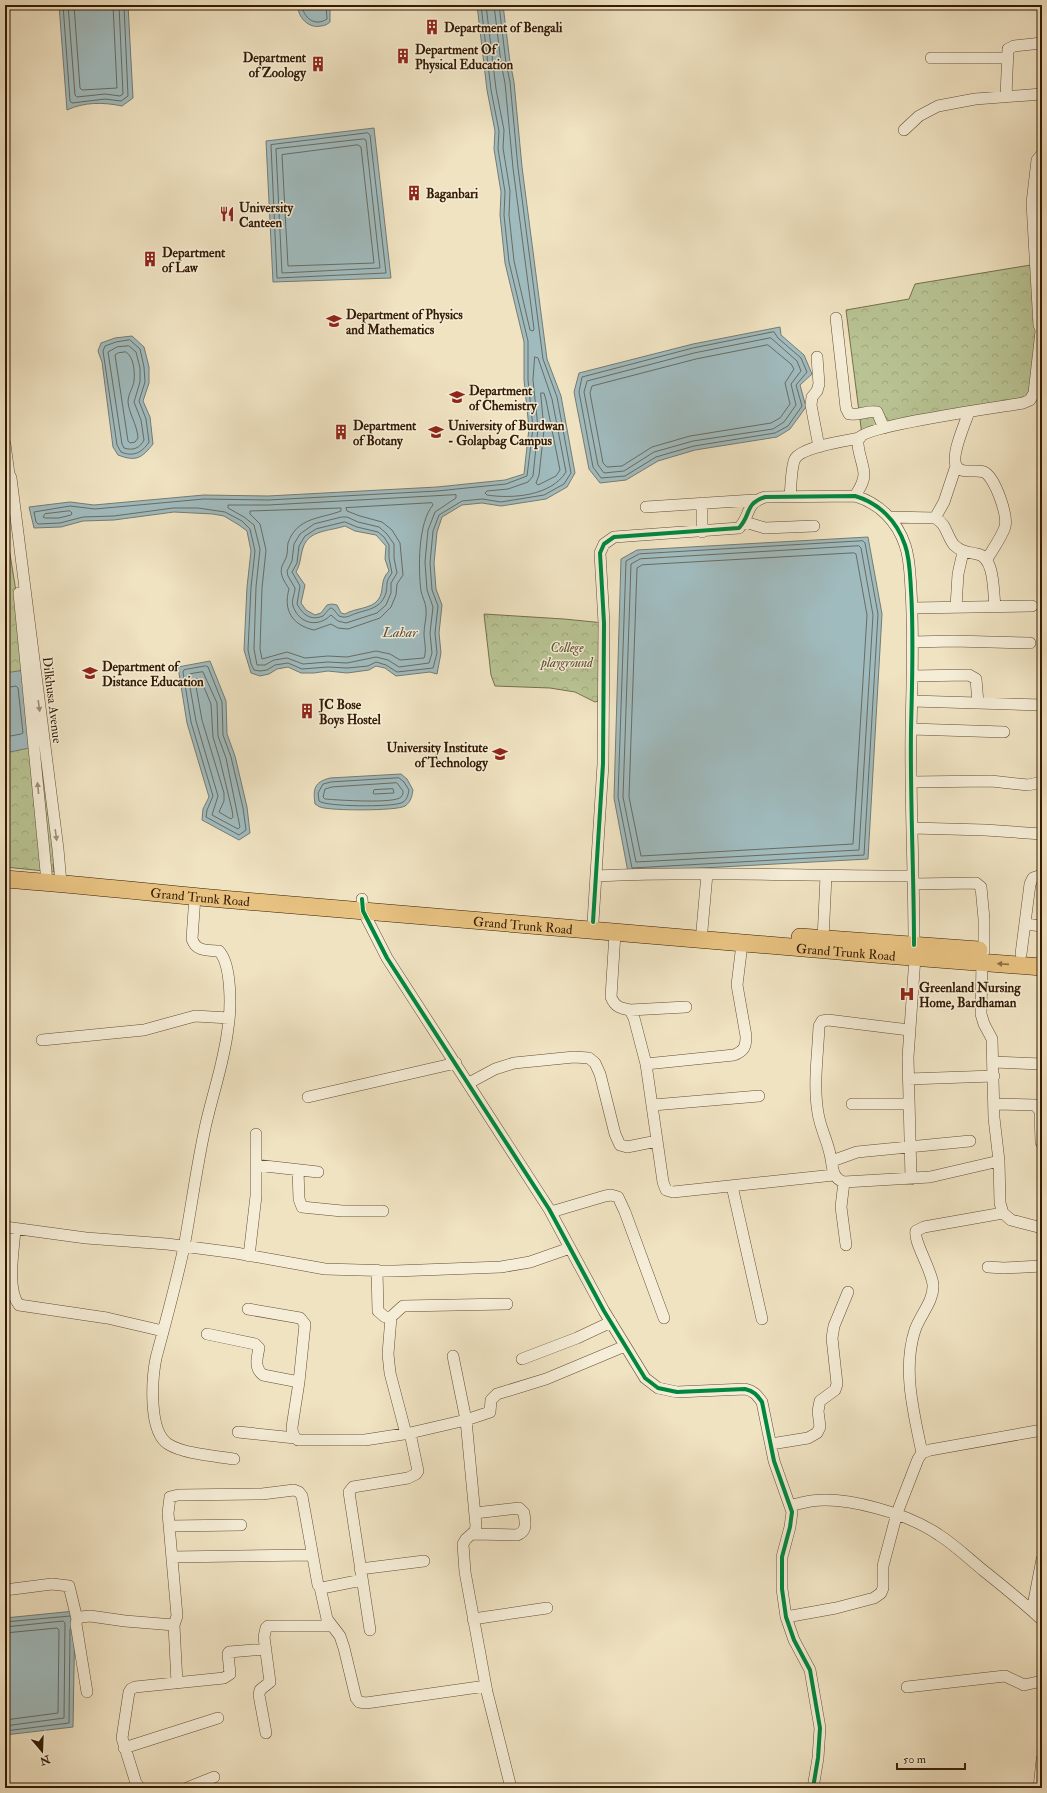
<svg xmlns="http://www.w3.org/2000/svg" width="1047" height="1793" font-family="'IM FELL Double Pica',serif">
	<defs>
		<pattern id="forest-crowns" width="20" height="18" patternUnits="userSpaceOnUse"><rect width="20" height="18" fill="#b9c494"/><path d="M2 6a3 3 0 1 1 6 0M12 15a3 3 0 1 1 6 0" fill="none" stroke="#a0a87e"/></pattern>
	</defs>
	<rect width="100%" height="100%" fill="#f0e3c2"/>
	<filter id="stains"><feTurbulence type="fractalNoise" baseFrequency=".005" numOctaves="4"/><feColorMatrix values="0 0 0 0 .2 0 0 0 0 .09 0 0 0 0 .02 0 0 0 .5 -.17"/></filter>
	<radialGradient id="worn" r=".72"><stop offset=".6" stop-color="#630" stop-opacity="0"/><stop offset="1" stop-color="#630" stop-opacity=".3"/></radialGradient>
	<path fill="url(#forest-crowns)" stroke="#77704c" d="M1037,264L1042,267V394L989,411L862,435L846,310L909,299L915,284Z
		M5,548H9L60,864H53L54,872L5,867Z
		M484,614L564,619L604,623L598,701L595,702L575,692L550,688L495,686L491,675Z"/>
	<path fill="#a0bbbe" stroke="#757b73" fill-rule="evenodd" d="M59,5H128L133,98L122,106C103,102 84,102 67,110Z
		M298,5H330V22C328,24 324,26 321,26C309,29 297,17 298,5Z
		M477,5H503L510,62L514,82L522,167L547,359L561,396L575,473L567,487L546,499L501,506L482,503L462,505L442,517L437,532L434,563L436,589L442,605L439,633L441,653L437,674L430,672L396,676L385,668L376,666L369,670L347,673L328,671L314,673H301L288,667L277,669L269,674L260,676L251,673L244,650L247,587L251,551L247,531L239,525L224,516L213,514L174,512L114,520L83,521L61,527L34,528L29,507L70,502L94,505L204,495L268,496L437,487L505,480L524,474L529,428L524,380V342L505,263L500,215L501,192L494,149L495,131L487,90ZM345,526L355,531L376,535L386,546L385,559L389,571C379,581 385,591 378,600C371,609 355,608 345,614L341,613L337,605L332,604L327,605L321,613L315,615L306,610L301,603L305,585L296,572C301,563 300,557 303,548C308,530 330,531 345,526Z
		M374,128L391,278L273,282L266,141Z
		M780,327L781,335L804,355L812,374L800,385L806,407L790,429L777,437L695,450L658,461L626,480L600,483L589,469L574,392L579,373L693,344Z
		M132,336L144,347L149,367V383L143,401L150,417L153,444C142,458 136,462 118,455L113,447L102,362L98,351L101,343L115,338Z
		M868,537L882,614L868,859L628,872L614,798L621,559L637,550Z
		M210,661L226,701L227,734L235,756L247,807L250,833L239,840L202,820L203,809L209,797L187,723L178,667Z
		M31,669L39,746L5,753V673Z
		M401,774L407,779L413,790C412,796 411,802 405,806C397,811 330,811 320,807C319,807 317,805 315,804C313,789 314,782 330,778Z
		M75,1611L73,1727L5,1735V1618Z"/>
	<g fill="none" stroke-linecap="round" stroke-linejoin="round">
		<path stroke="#6a6b60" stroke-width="1" d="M63,5L70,101L72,103L105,99L121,101L128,96L124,5
			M68,5L75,95L77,97L105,94L120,96L123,94L119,5
			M74,5L80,88L82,90L117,88L113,5
			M302,5C303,18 315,27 327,19L326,5
			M481,5L491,90L499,131L498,149L505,192L504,215L509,262L528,341V380L533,428L527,476L506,484L437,491L268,500L204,499L95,509L70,506L34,512L36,522L38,524L60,523L83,517L114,516L173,508H198L225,512L242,521L250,529L255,551L251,587L248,650L251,664L254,670L260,671L267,670L275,665L288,663L302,669L328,667L347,668L368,666L376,662L386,665L397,672L433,668L437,653L435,633L438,606L432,590L430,563L433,531L439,515L462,501L482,499L501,502L544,495L564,484L571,473L557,397L543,359L518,168L510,82L506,63L499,5
			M486,5L496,89L504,130L503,148L510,191L509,215L514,261L530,330L533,331L534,329L513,168L505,83L501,63L494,5
			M368,133L370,135L386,273L277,278L271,145Z
			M364,139L366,140L380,268L282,273L276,149Z
			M358,145L361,147L374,263L288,266L282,155Z
			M774,332L778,338L801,358L807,372L796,385L802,406L788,426L775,433L694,446L656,457L625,476L601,478L593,467L579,392L582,377L693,348Z
			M771,338L797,361L801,371L791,384L796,405L784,422L773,429L693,441L654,452L624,471L604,473L598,465L584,392L587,381L694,353Z
			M130,340L140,349L144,367L145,382L139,401L146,419L149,442C142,453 133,457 121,452L117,445L103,351L105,346L116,342Z
			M768,345L791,364L794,369L785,383L790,404L780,418L771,423L690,436L652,447L622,466L607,467L603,463L590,393L592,386L696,359Z
			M129,346L136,352L140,368V382L134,402L141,420L144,440C140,448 133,451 124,448L122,444L108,352L117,347Z
			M126,352C134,357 135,372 134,381C133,388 128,394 128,402C129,414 137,424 138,438L135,442L130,443L128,441L115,355L118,353Z
			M535,357L538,358L552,399L566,472C551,496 512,499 487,495L485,493L487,491L508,489L528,482L533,476L538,428L533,380Z
			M541,393H544L546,400L560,470L556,476L538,485L536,483L539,475L544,430Z
			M456,495V498L435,512L428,530L425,562L427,590L433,607L430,633L432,653L429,663L399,667L388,660L376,657L347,663L328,662L303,664L287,658L274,660L265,665H257L254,649L256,587L260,549L254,525L244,517L228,508V505H268Z
			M432,503L433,505C418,522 418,569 421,591C422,597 426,603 426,609C427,617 424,625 424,633C424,641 427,650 424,658L400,660L390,654L376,651L347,657L328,656L305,658L287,652L262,659L260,649L262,588L266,550L260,524L250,514V511L341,508V511C320,519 297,517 288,543C287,548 288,553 286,558C285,561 283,563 282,566C279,575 285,582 289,589C283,610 292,625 314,630L331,624L338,628L348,629L380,618L391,607L396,595L397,584L403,575L400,543L392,530L382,522L360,516L347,511L346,508Z
			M70,511L72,513L71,515L59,518H45L43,517L45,514Z
			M342,517H347L358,522L379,527L387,534L394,544V558L397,573L391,583V593L386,605L377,613L346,623L338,621L331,615C318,628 299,624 293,606C291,600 295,594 295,588L288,576L287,571L292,561L294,544L300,534L314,524Z
			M345,522L357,527L378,532L384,537L389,545V558L392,573C385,583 388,582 386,593C381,608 370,609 357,613C350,615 347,619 339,616C330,605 332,606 323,616C311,621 303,615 297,604L300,586L292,572L297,563L299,546L305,536L316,529Z
			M863,541L865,543L878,614L864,855L632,868L618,797L626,561L639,554Z
			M859,546L861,548L873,615L859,850L636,862L623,797L631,564L640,559Z
			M854,553L856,554L867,615L853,844L641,856L629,797L637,568L642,565Z
			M206,666L208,667L222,702L223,735L231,757L243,808L246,830L239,835L206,817L207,810L213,796L191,722L183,672L184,670Z
			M203,672L217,703L218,736L226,758L240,827L238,829L212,815L218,796L196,721L188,676L190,674Z
			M197,679L201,680L211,704L213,737L220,760L232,810L233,817L231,819L219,812L224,801V793L202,720L195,681Z
			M5,688L16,686L18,688L23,733L21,734L5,737
			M399,778L404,782L409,790C408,795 407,801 401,803C391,807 326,807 319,801L318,793L323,784L331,782Z
			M397,783L403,791C403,793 403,795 401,797C395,804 337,800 325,799L323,797L325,789L332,787Z
			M393,789L394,793L374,794L373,793L374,790Z
			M5,1622L70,1616
			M5,1627L63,1621L65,1623L64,1718L5,1726
			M5,1633L57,1628L59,1630L58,1713L5,1720
			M5,1731L69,1723L70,1629"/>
		<g stroke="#644d33" stroke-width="12">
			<path id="minor" d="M931,58H1007
				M1006,96L1008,49L1014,46L1042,43
				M904,130L919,116L938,106L975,99L1042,94
				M1042,154L1037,160L1032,203L1039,325L1042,332
				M836,318L846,408L849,414C858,416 867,410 877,412L884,428
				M817,357L819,384L817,391L812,397L811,405L819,447
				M969,412C965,423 951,455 956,465C960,475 975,469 984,472C995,477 1008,515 1005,527C1001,538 993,549 987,559
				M5,444L9,474L11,478L58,849L61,883
				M855,496C859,489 864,483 864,474C864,465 855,445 859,438C868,425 1000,407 1023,403L1030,400L1034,393L1041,331
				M790,497C791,488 791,466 795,459C802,447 845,441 860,438
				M702,503V532
				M646,507L754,500
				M889,517L935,518C947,524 946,535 954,545C961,552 968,552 977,554C995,557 993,591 995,606
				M935,518L944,502L956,466
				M745,522L765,528L814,526
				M19,593L47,882
				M956,607L958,574L963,552
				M912,608L1032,606
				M913,642L953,641L1030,643
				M912,676L969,675L976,679L978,703
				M912,701L1042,705
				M911,729L1004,732
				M911,782L991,781L1028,785L1042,782
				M912,828L985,830L1042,834
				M596,876C701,871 808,876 913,876
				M914,884L976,883L981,887L984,919V951
				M195,896L192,939C196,952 208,950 219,951C232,965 231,1009 228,1028C224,1064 211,1098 204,1133C196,1171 191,1209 184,1247C176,1284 166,1321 156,1358C152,1378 148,1431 168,1444C184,1454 215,1456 234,1459
				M362,899L363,911L387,958L549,1209L604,1311L645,1378L658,1388L677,1392L745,1389C754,1391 757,1395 762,1402L774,1461L792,1512L790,1527L782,1557V1589L786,1617L794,1640L810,1670L820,1728L818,1758L813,1788
				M593,922L603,764L604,623L600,553L604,544L614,537L739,528C752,514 744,504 765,497L855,496C879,503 897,521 905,545C910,559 910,575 911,590C914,637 912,683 911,730C910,801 914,873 914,945
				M1025,924L1042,926
				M702,930L707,874
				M615,933L611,997C615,1007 620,1008 630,1010L634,1018L646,1064L663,1182L666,1190L673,1192L834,1175
				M823,939L826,876
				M1021,954L1030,884L1033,878L1042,875
				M982,962L981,1014L984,1024L992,1039L994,1118L999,1161L1000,1203L1003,1213L1011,1220L1042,1228
				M630,1010L686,1007
				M909,1030L828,1020L822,1021L819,1026C818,1054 813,1085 818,1113C820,1127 827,1140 830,1154C833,1166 831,1178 844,1182L930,1177L999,1161
				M42,1040L144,1030L195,1016L229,1018
				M993,1062L1042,1064
				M646,1064L734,1055C744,1051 746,1047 746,1036L737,985L742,944
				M908,1079L994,1076
				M469,1083L495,1069L514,1063L574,1057L589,1058L595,1063L600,1074L615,1134L620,1145L627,1147L657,1141
				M308,1097L456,1063
				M852,1104H909
				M994,1104L1035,1105L1040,1111L1041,1142
				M653,1105L759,1096
				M832,1161L857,1152L970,1141
				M256,1165L318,1172
				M298,1170L299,1199L302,1207L342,1211H383
				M911,1179L908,1057L915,957
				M844,1182L841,1207L846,1245
				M732,1186L762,1319
				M551,1212L605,1196L611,1195L618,1197L625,1212L664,1318
				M5,1227L86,1238L167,1244L236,1253L325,1269L395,1271L501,1267L530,1262L570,1248
				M15,1229C14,1249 6,1289 19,1305L107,1318L163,1331
				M249,1256L256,1196V1134
				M988,1267L1004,1268L1042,1266
				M377,1270L378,1311L385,1317H391L403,1306L507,1304
				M248,1309L300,1318L305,1324L299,1382L292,1427C292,1433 293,1437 298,1440H365L410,1433L466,1420L490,1412L491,1400L497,1394L546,1379L625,1346
				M391,1317L388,1354L390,1373L406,1434
				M207,1334L255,1344L259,1348C257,1358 254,1368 263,1375L299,1382
				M453,1356L466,1420L476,1526L475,1531L466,1539L463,1544L465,1572L487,1692L511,1788
				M522,1359L577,1338L611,1322
				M238,1432L295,1438
				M771,1444L808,1438L817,1433L820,1427L818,1411L820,1401L835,1390L837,1384L832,1338L834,1326L848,1292
				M922,1453C914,1414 902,1369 915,1330C920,1315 934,1301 933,1285C932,1270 913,1241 916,1231L924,1227L1003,1213
				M790,1506C797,1504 804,1502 811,1501C847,1496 909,1514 939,1535C955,1545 969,1559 984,1571C1004,1587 1024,1603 1042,1620
				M170,1526L241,1525
				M473,1534L517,1535C528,1531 525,1522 524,1513L519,1508L475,1513
				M172,1557L312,1555
				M360,1569L424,1561
				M320,1587L327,1619L340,1636L344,1648L356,1698L359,1702L366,1703L486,1686
				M5,1590L52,1584L69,1586L77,1619
				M1032,1611L1042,1559
				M786,1617L836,1608L874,1598L881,1593L883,1588V1566L897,1513L918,1459L922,1453L930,1450L1042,1430
				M473,1619L547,1608
				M174,1625L177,1683
				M370,1630L349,1492L353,1487L408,1478L416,1474L418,1471L410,1433
				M907,1687L1005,1676L1024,1685L1042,1681
				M87,1692L76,1624L77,1619L81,1617L90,1616L125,1621L174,1625L177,1616L168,1513L170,1497L178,1495L262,1494L294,1490L299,1492L302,1496L318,1585L322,1588L362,1580
				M266,1733L259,1695L260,1690L270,1682L264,1637L266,1628L268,1626H331
				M124,1748L218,1718
				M140,1788L136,1783L122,1738L129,1692L131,1689L135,1687L224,1678L230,1674L228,1654L229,1652L266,1649
				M187,1788L214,1777
				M1039,1788L1042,1759"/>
		</g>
		<g stroke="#351b03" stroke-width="18">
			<g id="primary">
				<path id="s1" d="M5,879C85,885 165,894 245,901C510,924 776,947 1042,967"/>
				<path d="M800,937L979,950"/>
			</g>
		</g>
		<use href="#minor" stroke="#f5edd7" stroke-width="11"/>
		<use href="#primary" stroke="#e8c281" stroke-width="17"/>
		<g stroke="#f5edd7" stroke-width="6">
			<path id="cycleway" d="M362,899L363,911L387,958L549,1209L604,1311L645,1378L658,1388L677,1392L745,1389C754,1391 757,1395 762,1402L774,1461L792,1512L790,1527L782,1557V1589L786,1617L794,1640L810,1670L820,1728L818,1758L813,1788
				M593,922L603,764L604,623L600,553L604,544L614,537L739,528C752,514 744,504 765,497L855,496C879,503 897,521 905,545C910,559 910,575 911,590C914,637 912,683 911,730C910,801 914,873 914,945"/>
		</g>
		<use href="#cycleway" stroke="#00873e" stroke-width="4"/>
	</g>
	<defs><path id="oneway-solid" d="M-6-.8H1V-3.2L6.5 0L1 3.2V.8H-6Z"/></defs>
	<g fill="#9f8e78">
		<use href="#oneway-solid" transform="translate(39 706) rotate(82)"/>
		<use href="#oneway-solid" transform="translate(38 788) rotate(-96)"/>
		<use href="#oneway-solid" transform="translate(56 835) rotate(82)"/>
	</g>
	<use fill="#8e6e42" href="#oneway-solid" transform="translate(1003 964) rotate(-176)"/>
	<defs>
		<g id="building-bare" transform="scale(1.2)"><path d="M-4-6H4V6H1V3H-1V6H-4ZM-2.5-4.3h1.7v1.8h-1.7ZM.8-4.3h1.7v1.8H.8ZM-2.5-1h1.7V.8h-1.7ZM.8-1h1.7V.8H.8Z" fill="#8f2418" stroke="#f5edd7" stroke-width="2.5" paint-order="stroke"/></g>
		<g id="restaurant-bare" transform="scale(1.2)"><path d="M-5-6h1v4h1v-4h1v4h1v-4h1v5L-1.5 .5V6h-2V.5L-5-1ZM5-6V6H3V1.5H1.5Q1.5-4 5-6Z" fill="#8f2418" stroke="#f5edd7" stroke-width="2.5" paint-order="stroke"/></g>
		<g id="university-bare" transform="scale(1.2)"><path d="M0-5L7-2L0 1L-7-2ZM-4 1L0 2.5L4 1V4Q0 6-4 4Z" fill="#8f2418" stroke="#f5edd7" stroke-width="2.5" paint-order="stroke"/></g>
		<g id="hospital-bare" transform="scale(1.2)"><path d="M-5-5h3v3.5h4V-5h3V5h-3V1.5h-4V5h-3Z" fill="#8f2418" stroke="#f5edd7" stroke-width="2.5" paint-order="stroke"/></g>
	</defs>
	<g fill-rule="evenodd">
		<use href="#building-bare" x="432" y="27"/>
		<use href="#building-bare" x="403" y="56"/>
		<use href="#building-bare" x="318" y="64"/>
		<use href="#building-bare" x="414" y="193"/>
		<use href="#restaurant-bare" x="227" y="214"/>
		<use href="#building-bare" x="150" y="259"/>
		<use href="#university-bare" x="334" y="321"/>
		<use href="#university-bare" x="457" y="397"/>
		<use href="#building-bare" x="341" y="432"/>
		<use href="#university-bare" x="436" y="432"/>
		<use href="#university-bare" x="90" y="673"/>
		<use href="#building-bare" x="307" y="711"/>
		<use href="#university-bare" x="500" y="754"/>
		<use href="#hospital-bare" x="907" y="994"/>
	</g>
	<g text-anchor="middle" stroke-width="3" stroke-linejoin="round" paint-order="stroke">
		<g font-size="13" font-weight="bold" fill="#351b03" stroke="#f5edd7" text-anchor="start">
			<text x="444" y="32">Department of Bengali</text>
			<text x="415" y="54">Department Of<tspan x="415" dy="15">Physical Education</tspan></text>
			<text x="306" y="62" text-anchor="end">Department<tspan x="306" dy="15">of Zoology</tspan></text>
			<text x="426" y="198">Baganbari</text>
			<text x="239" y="212">University<tspan x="239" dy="15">Canteen</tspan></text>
			<text x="162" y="257">Department<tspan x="162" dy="15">of Law</tspan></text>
			<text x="346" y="319">Department of Physics<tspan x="346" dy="15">and Mathematics</tspan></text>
			<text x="469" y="395">Department<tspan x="469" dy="15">of Chemistry</tspan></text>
			<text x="353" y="430">Department<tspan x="353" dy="15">of Botany</tspan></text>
			<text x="448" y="430">University of Burdwan<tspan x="448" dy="15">- Golapbag Campus</tspan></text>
			<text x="102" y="671">Department of<tspan x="102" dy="15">Distance Education</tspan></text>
			<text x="319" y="709">JC Bose<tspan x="319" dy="15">Boys Hostel</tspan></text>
			<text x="488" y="752" text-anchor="end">University Institute<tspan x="488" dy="15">of Technology</tspan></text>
			<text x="919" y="992">Greenland Nursing<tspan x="919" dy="15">Home, Bardhaman</tspan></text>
		</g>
		<g font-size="13" font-style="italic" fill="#5d4e2e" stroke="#f5edd7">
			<text x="567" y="652">College<tspan x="567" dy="15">playground</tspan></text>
		</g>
		<g font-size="13" fill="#351b03" stroke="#f5edd7">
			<text transform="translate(53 700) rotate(83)" y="5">Dilkhusa Avenue</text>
			<text dy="5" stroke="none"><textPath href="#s1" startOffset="196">Grand Trunk Road</textPath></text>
			<text dy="5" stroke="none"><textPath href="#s1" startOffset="520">Grand Trunk Road</textPath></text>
			<text dy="5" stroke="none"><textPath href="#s1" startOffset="844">Grand Trunk Road</textPath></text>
		</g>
		<g font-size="14" font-style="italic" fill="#5a5344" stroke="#f5edd7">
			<text x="400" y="637">Lahar</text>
		</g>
	</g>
	<rect width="1047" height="1793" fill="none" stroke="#f0e3c2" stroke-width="20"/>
	<rect x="6" y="6" width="1035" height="1781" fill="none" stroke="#351b03" stroke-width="2"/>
	<rect x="10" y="10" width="1027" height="1773" fill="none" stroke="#351b03"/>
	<g transform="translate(42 1751) rotate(161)" stroke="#f5edd7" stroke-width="3" paint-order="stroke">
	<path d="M0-3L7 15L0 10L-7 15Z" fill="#351b03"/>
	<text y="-6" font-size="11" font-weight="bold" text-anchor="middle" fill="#351b03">N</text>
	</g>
	<path d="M897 1763v6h68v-6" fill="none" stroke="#351b03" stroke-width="2"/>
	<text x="903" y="1763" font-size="12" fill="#351b03" stroke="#f5edd7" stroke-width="3" paint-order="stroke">50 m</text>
	<rect width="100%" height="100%" filter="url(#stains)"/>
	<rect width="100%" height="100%" fill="url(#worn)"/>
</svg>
